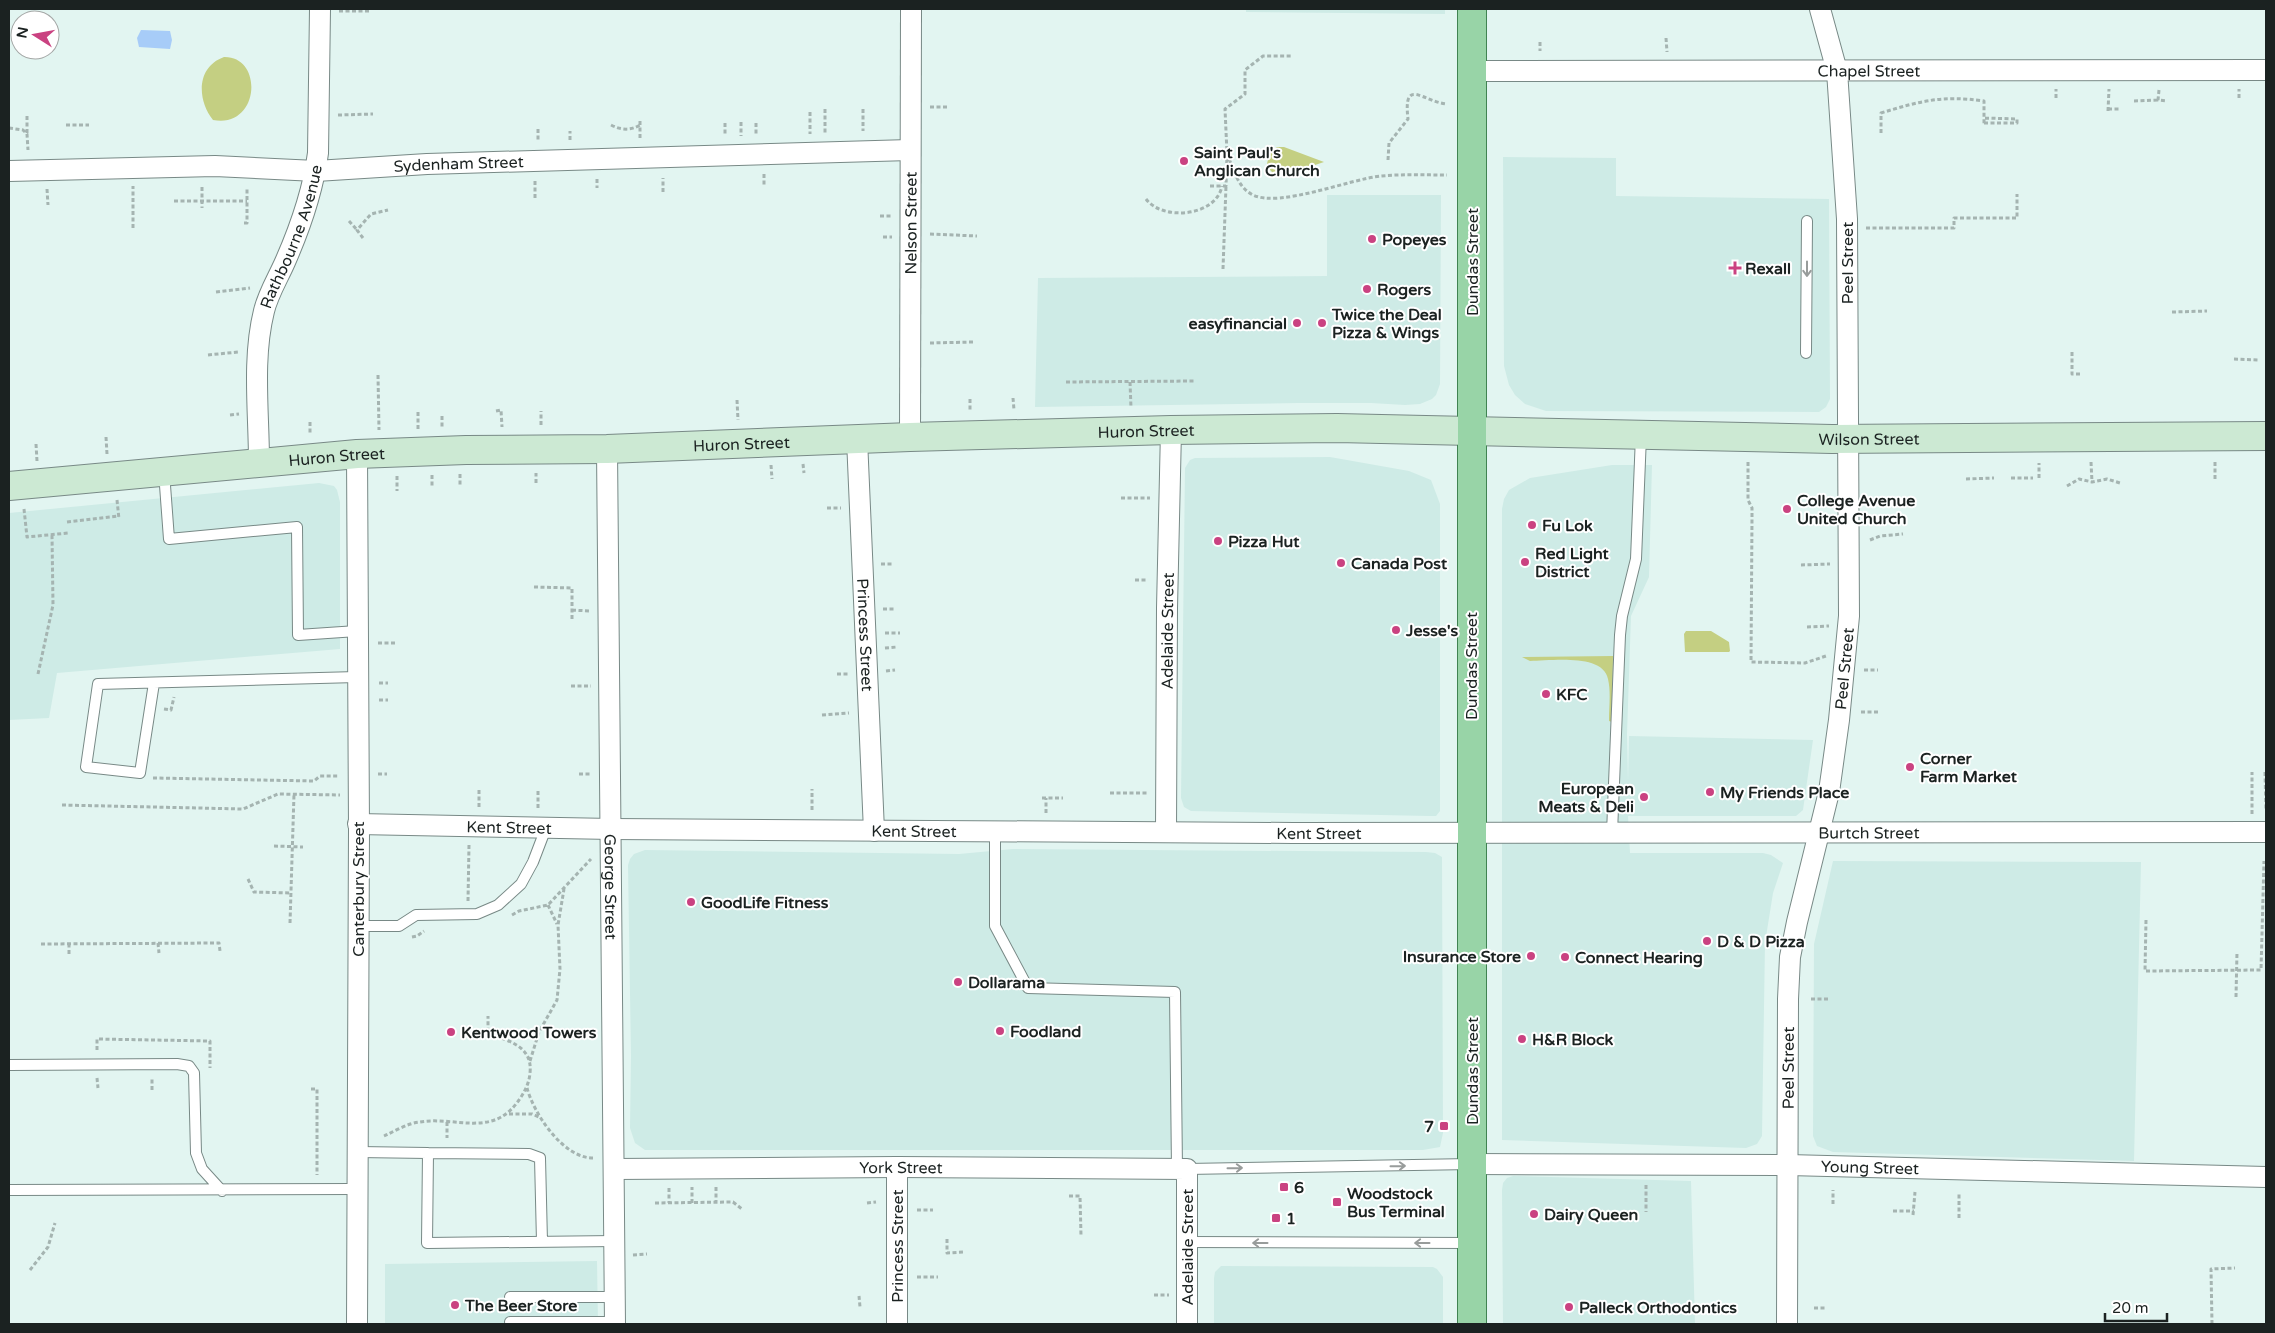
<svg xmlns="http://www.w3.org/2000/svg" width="2275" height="1333" font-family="'Varela Round',sans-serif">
	<rect width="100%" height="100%" fill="#e2f5f1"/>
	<path fill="#ceebe6" d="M1246,9H1445V14L1246,12Z
		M1503,157L1616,158V196L1829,199L1830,399L1826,407L1819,412L1546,411L1525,404L1515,395L1509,385L1504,366Z
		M1327,195H1441L1440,384L1436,395L1432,399L1420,404L1405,405L1371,403H1298L1035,407L1038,278L1327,276Z
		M1330,457L1409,471L1431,480L1440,504V811L1436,816H1430L1191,811L1184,807L1181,798L1185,468L1190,460L1195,458Z
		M1612,465H1652L1649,577L1631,616L1627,734L1628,781L1629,736L1813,740L1803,810L1796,816H1628L1630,853H1763L1771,855L1783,863L1773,893L1765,943L1762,1136L1757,1144L1746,1148L1502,1140V509L1504,499L1509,490L1530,478Z
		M319,483L334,486L337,490L340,502V649L57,673L49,718L9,720V513Z
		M1013,849L1426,852L1435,853L1442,857L1443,1133L1440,1147L1423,1150H645L635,1143L630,1128L631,1056L628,865L630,859L634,854L645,850L959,854Z
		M1833,861L2141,862L2134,1161L1833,1152L1817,1146L1813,1136L1814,944Z
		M1513,1176L1691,1181L1695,1324H1503L1502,1190L1503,1183L1507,1178Z
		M597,1261L598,1324H385V1264Z
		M1221,1266L1433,1267L1437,1269L1443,1277V1324H1214V1278L1215,1272Z"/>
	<path fill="#c4cf82" d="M224,57C264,56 260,129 213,120C197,100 196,67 224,57Z
		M1277,147H1284L1324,162L1282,176C1274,175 1270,172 1267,164L1269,154Z
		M1686,631H1711L1729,642L1730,651L1729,652H1685L1684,634Z
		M1613,656L1612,722L1609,721V719C1609,707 1611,692 1608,679C1603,653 1550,661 1530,661L1522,657Z"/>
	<path fill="#a7ccf8" d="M141,30L170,31L172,40L170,49L139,47L137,38Z"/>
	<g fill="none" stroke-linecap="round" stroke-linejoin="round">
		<g stroke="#788986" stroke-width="12">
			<path id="lane" d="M1806,353L1807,221
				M164,472L169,539L297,527L298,635L357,631
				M154,683L140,773L86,767L98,684L357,677
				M995,831V926L1028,988L1175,992L1177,1169
				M1612,833L1620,635L1622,616L1636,559L1641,436
				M359,926H399L416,915L477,914L498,905L521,884L533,862L546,828
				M9,1065L177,1064L189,1066L194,1073L196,1153L202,1169L222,1191
				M358,1152L428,1153L427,1243L615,1241
				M428,1153L529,1154L540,1158L542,1242
				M1187,1169L1471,1164
				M9,1190L358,1189
				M1186,1242L1470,1243
				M510,1297H615
				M510,1322H615"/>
		</g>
		<g stroke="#788986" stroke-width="22">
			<g id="street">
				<path id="s1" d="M1473,71L2266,70"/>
				<path id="s2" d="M9,171L215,166L316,171L427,164L910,150"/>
				<path id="s3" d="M910,437L911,9"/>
				<path id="s4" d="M857,439L874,831"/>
				<path id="s5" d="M607,449L615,1324"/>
				<path d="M357,454L359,829L357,1324"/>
				<path id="s6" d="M259,462C259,413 252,359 264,311C268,294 278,278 285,262C300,228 313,191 318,153L320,9"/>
				<path id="s7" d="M358,824L612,829L1293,833L2266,832"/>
				<path id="s8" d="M1166,831L1167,608L1171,430"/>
				<path id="s9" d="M1472,1164L1788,1165L2266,1177"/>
				<path d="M897,1167V1324"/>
				<path id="s10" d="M615,1169L897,1167L1187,1169V1324"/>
				<path id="s11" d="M1787,1324L1788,999L1790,957L1797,922L1829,792L1839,720L1849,616L1847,219L1837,71L1820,9"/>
			</g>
		</g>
		<g stroke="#788986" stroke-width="30">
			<g id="secondary">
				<path id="s12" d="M9,486L357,454L466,450L607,449L910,437L1171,430L1337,428L1832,439L2266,436"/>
			</g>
		</g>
		<g stroke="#408352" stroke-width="30">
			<path id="primary" d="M1472,1324V9"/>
		</g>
		<path stroke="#a5b4b1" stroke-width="3" stroke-dasharray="4 2.5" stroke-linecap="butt" d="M339,11H369
			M1666,38L1667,52
			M1540,42V51
			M2159,90L2158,100L2167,101
			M2056,98V89
			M2239,98V89
			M2134,101L2158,100
			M930,107H947
			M825,109V133
			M863,109V131
			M2108,109H2121
			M2108,111L2109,89
			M810,112V134
			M338,115L373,114
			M27,116V133
			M640,121V138
			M741,122V136
			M725,123V135
			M756,123V135
			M1984,123H2017V119L1984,118
			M66,125H89
			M611,125C621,130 630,131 640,125
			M9,128L23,130L27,134L28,150
			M538,129V141
			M1881,133V113C1920,101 1943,95 1984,101V125
			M570,140V131
			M1227,153C1233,168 1237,187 1253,195C1280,208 1350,179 1381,176C1403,174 1425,175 1447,175
			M1388,160L1389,143L1408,119C1403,76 1423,102 1447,104
			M764,174V186
			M597,179V188
			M1210,186H1226L1227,153L1225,109L1245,94V70L1263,56H1291
			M202,187V208
			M47,189L48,205
			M663,192V178
			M535,198V181
			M1146,199C1162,221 1216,217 1222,186
			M174,201H247
			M880,216H891
			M349,221L357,230
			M244,223H247V187
			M133,228V186
			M1866,228H1954V218H2017V194
			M930,234L977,236
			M883,237H892
			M363,238L357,230L371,214L388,210
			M1223,269L1226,186
			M216,292L250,288
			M2172,312L2207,311
			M930,343L974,342
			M2072,352V374H2080
			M208,355L238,352
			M2234,359L2259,360
			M378,375L379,430
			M1066,382L1196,381
			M1130,382L1131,408
			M1013,398L1014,410
			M970,399V412
			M737,400L738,420
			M496,411L501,410L502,427
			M418,412V429
			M230,415L239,414
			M442,416V428
			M310,422V434
			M541,425V411
			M106,437L107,454
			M36,444L37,461
			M1748,462V500L1752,508V518L1751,662L1805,663L1826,656
			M2091,462L2092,482
			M2215,462V481
			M803,464L804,473
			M771,465L772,479
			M460,474V485
			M432,475V486
			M397,476V491
			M2011,478H2033
			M2039,478V463
			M1966,479L1994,478
			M536,483V473
			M2067,486L2079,479L2092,482L2107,479L2120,483
			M1121,498H1150
			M117,500L119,519
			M827,508H841
			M24,509L27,537L68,533
			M67,522L119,516
			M1870,540L1880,536L1903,534
			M881,564H893
			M1801,565L1830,564
			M1135,580H1147
			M534,587L572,588V619
			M883,609H895
			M572,610L589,611
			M1807,627L1829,626
			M885,633H900
			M378,643H395
			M885,648L897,647
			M1864,670H1878
			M886,671L895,670
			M38,674L53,605L52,535
			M837,674H849
			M379,683H388
			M571,686H591
			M379,700H388
			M164,709L171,710L174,697
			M1861,712H1880
			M822,715L849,713
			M2265,772L2266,811
			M378,774H387
			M579,774H591
			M153,778L314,781L320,776H339
			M1110,793H1147
			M1042,798H1063
			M62,805L243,809L278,794L340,795
			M479,807V790
			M538,808V791
			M812,810V789
			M1046,813V798
			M2252,814V772
			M274,846L303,847
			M248,879L254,892L291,893
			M468,901L469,845
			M548,905L557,924
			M512,915L519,911L548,905L591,859
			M2146,920L2145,971L2261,970L2264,861
			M290,923L294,794
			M412,937L417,936L424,931
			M158,943L159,953
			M41,944L219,943L220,951
			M69,954V944
			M2236,997L2237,952
			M1811,999H1828
			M97,1050V1039L210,1041V1068
			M530,1061L539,1032L557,1000L560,969L558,925L564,889
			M97,1078L98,1088
			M527,1088C534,1114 563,1158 593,1158
			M311,1089H317V1175
			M152,1090V1078
			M509,1114H532L539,1117
			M447,1122V1138
			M384,1136C395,1131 408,1123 420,1122C454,1116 490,1137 516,1104C523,1095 529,1085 530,1073C533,1045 507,1041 488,1033V1016
			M1646,1185V1212
			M716,1187V1202
			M669,1188V1203
			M1069,1196H1080L1081,1236
			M655,1203L733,1202L742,1209
			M692,1203V1187
			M867,1203L876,1202
			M1833,1204V1190
			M917,1210H933
			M1893,1211H1914
			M1913,1215L1915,1192
			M1959,1218V1193
			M947,1239V1253L964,1252
			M633,1255L647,1254
			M30,1270L48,1247L55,1223
			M917,1277H938
			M1154,1295H1169
			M859,1296L860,1307
			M1814,1308H1825
			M2212,1324L2211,1269L2235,1268"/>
		<use href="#lane" stroke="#fff" stroke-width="10"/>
		<use href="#street" stroke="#fff" stroke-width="20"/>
		<use href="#secondary" stroke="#cce9d3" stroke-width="28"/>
		<use href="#primary" stroke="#98d4a7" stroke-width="28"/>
	</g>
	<defs><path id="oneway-shaft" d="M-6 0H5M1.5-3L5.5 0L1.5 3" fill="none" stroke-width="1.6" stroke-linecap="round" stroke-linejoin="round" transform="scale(1.25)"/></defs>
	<g stroke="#989c9b">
		<use href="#oneway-shaft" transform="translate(1807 269) rotate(90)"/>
		<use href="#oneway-shaft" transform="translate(1398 1166) rotate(-1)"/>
		<use href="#oneway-shaft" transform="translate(1235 1168) rotate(-1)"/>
		<use href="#oneway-shaft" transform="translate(1260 1243) rotate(-180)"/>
		<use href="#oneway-shaft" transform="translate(1422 1243) rotate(-180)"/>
	</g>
	<g fill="#ca4281" stroke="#fff" stroke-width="2">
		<circle cx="1184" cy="161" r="5"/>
		<circle cx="1372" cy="239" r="5"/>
		<path d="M1732.5 260.5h5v5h5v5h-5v5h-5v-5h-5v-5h5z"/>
		<circle cx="1367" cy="289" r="5"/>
		<circle cx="1297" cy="323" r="5"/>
		<circle cx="1322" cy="323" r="5"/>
		<circle cx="1787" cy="509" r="5"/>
		<circle cx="1532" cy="525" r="5"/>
		<circle cx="1218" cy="541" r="5"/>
		<circle cx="1525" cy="562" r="5"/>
		<circle cx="1341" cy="563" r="5"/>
		<circle cx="1396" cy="630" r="5"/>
		<circle cx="1546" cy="694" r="5"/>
		<circle cx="1910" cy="767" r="5"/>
		<circle cx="1710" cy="792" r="5"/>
		<circle cx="1644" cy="797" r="5"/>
		<circle cx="691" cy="902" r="5"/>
		<circle cx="1707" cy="941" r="5"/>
		<circle cx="1531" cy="956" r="5"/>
		<circle cx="1565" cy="957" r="5"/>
		<circle cx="958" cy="982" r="5"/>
		<circle cx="1000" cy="1031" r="5"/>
		<circle cx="451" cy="1032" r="5"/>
		<circle cx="1522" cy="1039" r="5"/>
		<rect x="1439" y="1121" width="10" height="10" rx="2.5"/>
		<rect x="1279" y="1182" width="10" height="10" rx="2.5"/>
		<rect x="1332" y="1197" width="10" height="10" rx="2.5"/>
		<circle cx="1534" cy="1214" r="5"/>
		<rect x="1271" y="1213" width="10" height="10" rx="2.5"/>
		<circle cx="455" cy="1305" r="5"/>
		<circle cx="1569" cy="1307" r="5"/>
	</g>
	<g text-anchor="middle" stroke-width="4" stroke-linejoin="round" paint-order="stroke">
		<g font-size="16" fill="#1b2221" stroke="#fff">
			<text dy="6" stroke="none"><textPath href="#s1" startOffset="396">Chapel Street</textPath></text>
			<text dy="6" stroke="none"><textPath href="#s2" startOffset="450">Sydenham Street</textPath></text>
			<text dy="6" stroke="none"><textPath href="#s3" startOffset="214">Nelson Street</textPath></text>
			<text dy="6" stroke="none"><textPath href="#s6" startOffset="231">Rathbourne Avenue</textPath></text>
			<text transform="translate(1472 262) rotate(-90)" y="6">Dundas Street</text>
			<text transform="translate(1847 263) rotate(-90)" y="6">Peel Street</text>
			<text dy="6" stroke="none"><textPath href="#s12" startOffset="1139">Huron Street</textPath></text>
			<text dy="6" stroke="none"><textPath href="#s12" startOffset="1862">Wilson Street</textPath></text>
			<text dy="6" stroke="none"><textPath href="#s12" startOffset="734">Huron Street</textPath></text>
			<text dy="6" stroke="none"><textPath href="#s12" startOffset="329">Huron Street</textPath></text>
			<text dy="6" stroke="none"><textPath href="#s8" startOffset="200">Adelaide Street</textPath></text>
			<text dy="6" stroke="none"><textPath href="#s4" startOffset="196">Princess Street</textPath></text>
			<text transform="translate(1471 666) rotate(-90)" y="6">Dundas Street</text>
			<text dy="6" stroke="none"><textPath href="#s11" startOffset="661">Peel Street</textPath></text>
			<text dy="6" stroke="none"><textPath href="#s7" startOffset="151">Kent Street</textPath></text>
			<text dy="6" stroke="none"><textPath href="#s7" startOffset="556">Kent Street</textPath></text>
			<text dy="6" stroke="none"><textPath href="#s7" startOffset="961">Kent Street</textPath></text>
			<text dy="6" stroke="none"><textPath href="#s7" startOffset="1511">Burtch Street</textPath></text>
			<text dy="6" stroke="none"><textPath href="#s5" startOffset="438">George Street</textPath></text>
			<text transform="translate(358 889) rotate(-90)" y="6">Canterbury Street</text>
			<text dy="6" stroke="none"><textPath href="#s11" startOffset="256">Peel Street</textPath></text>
			<text transform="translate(1472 1071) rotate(-90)" y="6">Dundas Street</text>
			<text dy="6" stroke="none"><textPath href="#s9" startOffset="398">Young Street</textPath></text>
			<text dy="6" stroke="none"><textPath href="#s10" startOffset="286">York Street</textPath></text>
			<text transform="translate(897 1246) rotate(-90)" y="6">Princess Street</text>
			<text transform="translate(1187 1247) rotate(-90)" y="6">Adelaide Street</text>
		</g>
		<g font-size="16" font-weight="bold" fill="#1b2221" stroke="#fff" text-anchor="start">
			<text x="1194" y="158">Saint Paul's<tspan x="1194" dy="18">Anglican Church</tspan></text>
			<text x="1382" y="245">Popeyes</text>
			<text x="1745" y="274">Rexall</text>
			<text x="1377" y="295">Rogers</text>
			<text x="1332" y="320">Twice the Deal<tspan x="1332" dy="18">Pizza &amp; Wings</tspan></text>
			<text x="1287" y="329" text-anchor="end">easyfinancial</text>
			<text x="1797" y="506">College Avenue<tspan x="1797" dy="18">United Church</tspan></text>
			<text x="1542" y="531">Fu Lok</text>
			<text x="1228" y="547">Pizza Hut</text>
			<text x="1535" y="559">Red Light<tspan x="1535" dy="18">District</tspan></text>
			<text x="1351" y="569">Canada Post</text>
			<text x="1406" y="636">Jesse's</text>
			<text x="1556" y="700">KFC</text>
			<text x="1920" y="764">Corner<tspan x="1920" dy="18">Farm Market</tspan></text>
			<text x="1634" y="794" text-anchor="end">European<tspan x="1634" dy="18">Meats &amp; Deli</tspan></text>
			<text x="1720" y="798">My Friends Place</text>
			<text x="701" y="908">GoodLife Fitness</text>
			<text x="1717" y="947">D &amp; D Pizza</text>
			<text x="1521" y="962" text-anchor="end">Insurance Store</text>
			<text x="1575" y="963">Connect Hearing</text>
			<text x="968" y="988">Dollarama</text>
			<text x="1010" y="1037">Foodland</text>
			<text x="461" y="1038">Kentwood Towers</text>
			<text x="1532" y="1045">H&amp;R Block</text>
			<text x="1434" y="1132" text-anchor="end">7</text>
			<text x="1294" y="1193">6</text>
			<text x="1347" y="1199">Woodstock<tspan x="1347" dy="18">Bus Terminal</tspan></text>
			<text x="1544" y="1220">Dairy Queen</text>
			<text x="1286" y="1224">1</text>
			<text x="465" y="1311">The Beer Store</text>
			<text x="1579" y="1313">Palleck Orthodontics</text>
		</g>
	</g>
	<rect width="2275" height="1333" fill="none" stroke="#1b2221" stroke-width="20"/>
	<g transform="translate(35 35) rotate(281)"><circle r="24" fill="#ffffff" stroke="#a4a7a6"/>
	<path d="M0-4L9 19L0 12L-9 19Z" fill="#ca4281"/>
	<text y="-8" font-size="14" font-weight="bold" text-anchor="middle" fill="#1b2221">N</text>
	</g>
	<path d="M2105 1313v8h62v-8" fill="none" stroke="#1b2221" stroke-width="2.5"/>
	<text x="2112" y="1313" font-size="15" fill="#1b2221" stroke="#ffffff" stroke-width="4" paint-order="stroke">20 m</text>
</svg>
